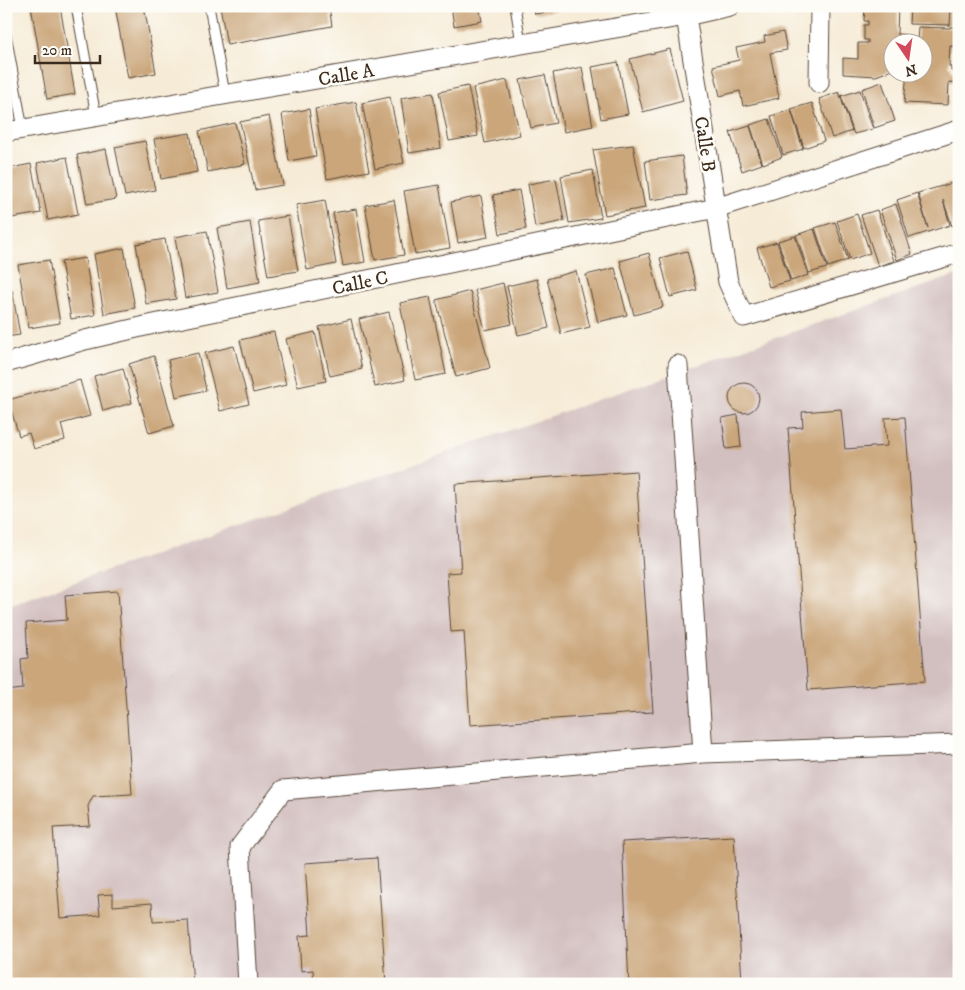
<svg xmlns="http://www.w3.org/2000/svg" width="965" height="990" font-family="'IM FELL DW Pica',serif">
	<rect width="100%" height="100%" fill="#fdfcf7"/>
	<filter id="ink" filterUnits="userSpaceOnUse"><feTurbulence type="fractalNoise" baseFrequency=".02" numOctaves="2"/><feDisplacementMap in="SourceGraphic" scale="10" xChannelSelector="R" yChannelSelector="G"/><feConvolveMatrix kernelMatrix="1 2 1 2 8 2 1 2 1" color-interpolation-filters="sRGB"/></filter>
	<filter id="wash" filterUnits="userSpaceOnUse"><feTurbulence type="fractalNoise" baseFrequency=".0096" numOctaves="4" result="noise"/><feDisplacementMap in="SourceGraphic" scale="20" xChannelSelector="R" yChannelSelector="G"/><feGaussianBlur stdDeviation="1.12" result="paint"/><feColorMatrix in="noise" values="0 0 0 0 0 0 0 0 0 0 0 0 0 0 0 0 0 1.4 0 .05"/><feComposite in="paint" operator="in"/></filter>
	<g filter="url(#wash)">
		<rect width="100%" height="100%" fill="#f6ebd6"/>
		<path fill="#d2bfbf" d="M959,274V984H6V606Z"/>
		<g id="blocks">
			<path fill="#caa67a" d="M31,6H60L75,94L47,99Z
				M115,6H144L156,73L128,78Z
				M220,6H329L332,26L227,45Z
				M451,6H479L482,21L454,26Z
				M533,6H562L563,9L535,14Z
				M865,6H898L897,34L905,35V42H892V70L876,76L843,74V58L858,59V43H868V40H864V25H868V21H864Z
				M910,7L951,8L950,25L909,24Z
				M918,27L950,28V27H959V47L950,46L949,66L951,67V71L959,72V83L949,82L948,105L904,103L907,72H922V42H917Z
				M783,32L787,50L770,53L779,98L743,106L740,91L720,96L713,66L739,60L736,48L765,42L764,36Z
				M670,49L683,101L643,112L630,59Z
				M618,62L628,114L601,119L592,67Z
				M582,67L593,126L564,132L553,73Z
				M545,75L556,123L531,128L520,80Z
				M507,80L520,135L485,143L473,88Z
				M882,82L895,121L874,128L862,89Z
				M468,86L478,136L449,141L439,92Z
				M860,90L873,129L854,134L841,96Z
				M839,92L852,131L832,138L819,99Z
				M433,93L441,148L409,153L401,98Z
				M390,97L404,163L375,169L362,103Z
				M356,102L369,171L327,179L315,109Z
				M812,103L824,141L804,148L791,109Z
				M309,109L316,156L289,161L282,114Z
				M791,110L803,149L783,155L771,116Z
				M269,116L283,185L255,190L240,122Z
				M769,119L782,157L763,164L750,125Z
				M235,123L245,164L208,172L199,131Z
				M750,126L762,164L742,171L730,132Z
				M190,133L197,172L161,179L154,139Z
				M145,141L155,190L125,196L115,147Z
				M633,145L645,208L605,215L593,150Z
				M106,149L116,199L87,204L77,155Z
				M682,156L687,195L650,200L645,161Z
				M67,157L78,214L48,220L37,163Z
				M31,164L41,213L12,218L6,187V169Z
				M593,170L601,218L569,223L561,176Z
				M556,179L564,221L535,227L528,184Z
				M959,181V223L952,226L943,200L950,225L909,238L897,200L917,193L928,228L918,193Z
				M439,185L450,248L415,254L404,191Z
				M519,190L526,229L500,234L493,195Z
				M481,196L488,237L458,243L451,202Z
				M325,200L336,264L307,270L296,205Z
				M394,200L404,255L375,260L365,205Z
				M896,204L912,254L897,260L880,210Z
				M356,209L365,262L343,266L333,213Z
				M877,210L894,261L878,266L861,215Z
				M857,214L870,253L850,260L837,221Z
				M288,216L298,271L268,276L258,221Z
				M250,222L260,282L227,288L217,228Z
				M835,222L848,260L828,267L815,228Z
				M814,229L827,268L809,273L796,235Z
				M207,231L218,292L185,298L175,237Z
				M795,236L808,275L791,281L778,241Z
				M165,239L176,299L146,304L136,244Z
				M777,242L790,281L769,287L757,248Z
				M124,248L135,308L104,314L94,254Z
				M687,251L697,290L670,297L660,258Z
				M649,253L663,307L634,315L620,261Z
				M85,258L95,315L71,319L61,262Z
				M49,260L60,323L29,328L18,265Z
				M615,268L627,315L598,322L586,275Z
				M576,271L590,327L561,334L547,279Z
				M537,279L549,328L518,335L507,286Z
				M503,283L512,324L485,330L475,290Z
				M12,290L20,335L6,337V291Z
				M470,291L490,368L456,377L436,300Z
				M430,297L446,374L415,380L400,303Z
				M389,312L405,380L375,387L359,319Z
				M351,319L362,369L330,376L319,327Z
				M274,332L286,385L253,393L240,340Z
				M315,332L326,381L298,387L286,339Z
				M234,346L249,404L220,411L205,353Z
				M198,353L206,390L176,397L168,360Z
				M154,356L174,426L149,433L129,364Z
				M123,368L132,403L103,411L94,376Z
				M80,380L90,416L61,424L65,440L34,449L29,433L19,436L8,400Z
				M729 398a15 15 0 1 1 30 0a15 15 0 1 1-30 0Z
				M841,409L845,449L887,446L885,418L905,417L925,681L808,690L788,428L803,427L802,412Z
				M738,415L741,447L726,449L722,418Z
				M636,471L653,712L470,725L464,631L451,632L447,573L461,572L455,484Z
				M118,591L132,794L93,796L88,806L90,826L53,828L60,918L100,915L98,895L113,894V906L152,903L153,922L188,920L193,984H6V691L23,689L21,659L28,658L26,623L67,620L65,595Z
				M734,836L742,984H629L622,842Z
				M377,858L386,984H314L313,970L301,971L299,936L310,935L305,863Z"/>
		</g>
	</g>
	<g filter="url(#ink)">
		<use href="#blocks" fill-opacity="0" stroke="#57473a" stroke-width="1"/>
		<g fill="none" stroke-linecap="round" stroke-linejoin="round">
			<g stroke="#57473a" stroke-width="11">
				<path id="service" d="M76,6L96,116
					M209,6L225,94
					M515,6L521,43
					M6,34L23,129"/>
			</g>
			<g stroke="#57473a" stroke-width="21">
				<path id="minor" d="M686,6V16L728,282L744,317L959,253
					M819,83L820,6
					M6,132L686,16L730,6
					M6,363L85,340L154,324L716,208L959,130
					M678,365L703,753
					M248,984L240,847L283,790L703,753L959,744"/>
			</g>
			<use href="#service" stroke="#fff" stroke-width="9"/>
			<use href="#minor" stroke="#fff" stroke-width="19"/>
		</g>
	</g>
	<g text-anchor="middle" stroke-width="5" stroke-linejoin="round" paint-order="stroke">
		<g font-size="19" fill="#3b2a1e" stroke="#fdfcf7">
			<text transform="translate(346 74) rotate(-10)" y="7">Calle A</text>
			<text transform="translate(706 144) rotate(81)" y="7">Calle B</text>
			<text transform="translate(360 282) rotate(-12)" y="7">Calle C</text>
		</g>
	</g>
	<rect width="965" height="990" fill="none" stroke="#fdfcf7" stroke-width="25"/>
	<g transform="translate(908 58) rotate(167)"><circle r="24" fill="#fdfcf7" stroke="#afa8a0"/>
	<path d="M0-4L9 19L0 12L-9 19Z" fill="#d1495b"/>
	<text y="-8" font-size="14" font-weight="bold" text-anchor="middle" fill="#3b2a1e">N</text>
	</g>
	<path d="M35 55v8h65v-8" fill="none" stroke="#3b2a1e" stroke-width="2.5"/>
	<text x="42" y="55" font-size="15" fill="#3b2a1e" stroke="#fdfcf7" stroke-width="4" paint-order="stroke">20 m</text>
</svg>
